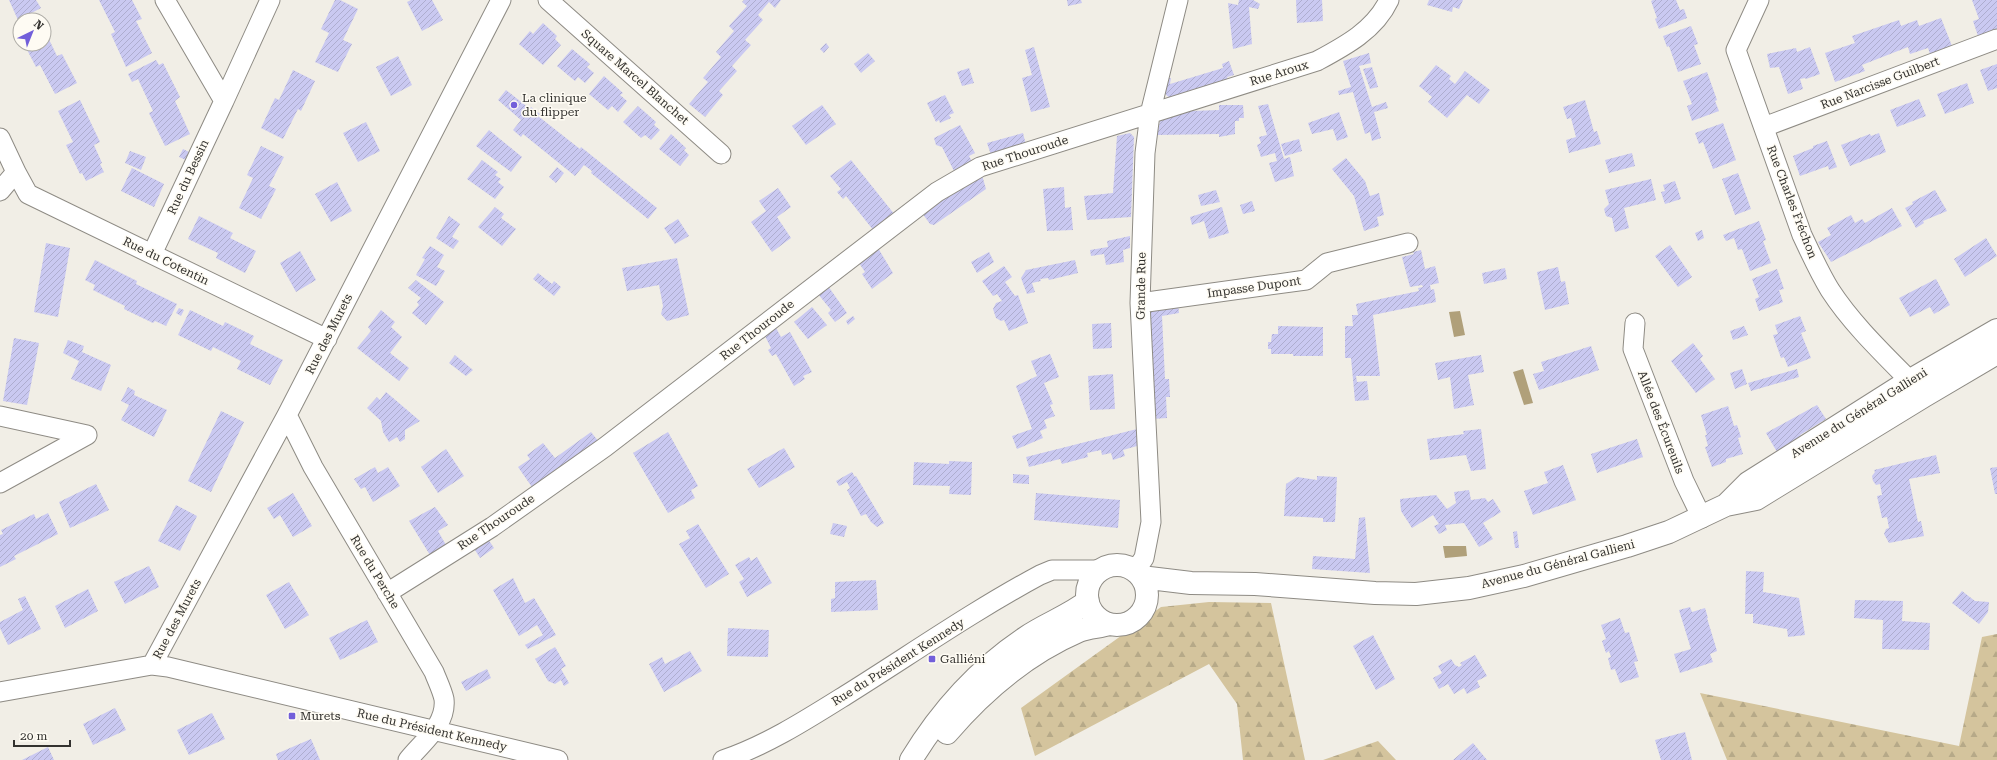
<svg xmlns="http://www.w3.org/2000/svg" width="1997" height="760" font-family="'Roboto Serif',serif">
	<defs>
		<pattern id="forest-firs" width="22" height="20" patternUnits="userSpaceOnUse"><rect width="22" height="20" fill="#d4c49d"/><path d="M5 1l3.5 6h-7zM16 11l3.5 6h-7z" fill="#b6a988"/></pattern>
		<pattern id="building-hatch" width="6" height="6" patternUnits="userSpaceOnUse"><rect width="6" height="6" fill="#cac9f1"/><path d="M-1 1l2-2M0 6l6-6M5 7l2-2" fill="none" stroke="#aeadcf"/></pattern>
	</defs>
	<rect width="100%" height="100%" fill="#f1eee6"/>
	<path fill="url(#forest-firs)" d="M1209,602L1271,603L1305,760H1243L1237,704L1209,664L1035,756L1021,708L1161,607Z
		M1997,634V760H1727L1700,693L1959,746L1982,637Z
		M1378,741L1396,760H1323Z"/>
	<path fill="#b0a07a" d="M1460,311L1465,335L1454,337L1449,312Z
		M1523,369L1533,403L1524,405L1513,372Z
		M1443,546H1466L1467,556L1445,558Z"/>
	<path fill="url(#building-hatch)" d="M9,0H36L41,8L18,20Z
		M99,0H132L142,19L136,21L152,53L126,67L111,34L115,32Z
		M335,0H340L358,9L343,40L352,44L338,72L315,62L329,33L321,29Z
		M411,0H432L443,20L422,31L407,2Z
		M744,0H781L775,8L769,2L758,15L763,20L745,40L751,45L732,66L737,71L719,91L723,95L705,117L689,104L708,82L703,78L721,57L716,52L734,31L729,26L747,6L742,2Z
		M1067,0H1081L1082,3L1068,6Z
		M1239,0H1253L1260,4L1258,9L1249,7L1252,44L1233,49L1228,3L1238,5Z
		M1296,0H1322L1323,21L1297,23Z
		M1429,0H1463L1459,9L1453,7L1452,12L1427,5Z
		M1653,0H1676L1680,10L1684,9L1687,18L1659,29L1655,19L1657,18L1651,1Z
		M1972,0H1997V30L1978,36L1973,21L1979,19Z
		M1941,18L1952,46L1930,54L1928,48L1910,54L1908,47L1862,65L1865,71L1835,82L1825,53L1855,43L1852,36L1899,20L1901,26L1917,20L1919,26Z
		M543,23L557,36L555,39L561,45L543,65L519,44L530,31L533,34Z
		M1691,26L1698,44L1694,45L1701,64L1678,72L1669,46L1667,47L1663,36Z
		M44,29L57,56L62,54L77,83L55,94L40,65L36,67L24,44H44Z
		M826,43L829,47L824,53L820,49Z
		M1034,47L1050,107L1031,112L1022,78L1032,75L1025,50Z
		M1810,47L1820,74L1806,79L1805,78L1800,79L1803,89L1788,94L1779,67L1770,68L1767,54L1796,48L1797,52Z
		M572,49L590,64L587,67L594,73L585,83L578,77L575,81L557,66Z
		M868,53L875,61L861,73L854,64Z
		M1369,53L1371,63L1359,66L1372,107L1386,102L1388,108L1374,112L1381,138L1372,141L1370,132L1365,134L1353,92L1339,95L1338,91L1351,87L1343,61Z
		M398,56L412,85L391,96L376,67Z
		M156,60L159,65L163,63L180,97L175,101L190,134L165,146L149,113L153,111L138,79L132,82L128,74Z
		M1229,61L1234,75L1227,77L1229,82L1172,100L1164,93L1168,78H1171L1170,84L1223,68L1222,64Z
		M1997,64V88L1988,91L1980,70Z
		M1436,65L1451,76L1449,79L1455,84L1465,71L1490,90L1479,104L1467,95L1447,118L1428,102L1432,97L1419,86Z
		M1372,67L1378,87L1370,89L1363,69Z
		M969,68L974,83L962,86L957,72Z
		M293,70L315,81L301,111L298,109L283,139L261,128L275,98L279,100Z
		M1707,72L1717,100L1715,101L1719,111L1692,121L1687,106L1692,104L1683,81Z
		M604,76L623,93L620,95L627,101L618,112L612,106L608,110L589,94Z
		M1967,83L1974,103L1945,114L1937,94Z
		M506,90L530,109L531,107L540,114L538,116L580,149L581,147L657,208L648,219L591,173L592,171L584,165L575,176L523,134L521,137L513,130L521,120L498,100Z
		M945,95L954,113L949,115L951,118L940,123L939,120L936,122L927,103Z
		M1919,99L1926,116L1897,127L1890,110Z
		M80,100L100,142L94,145L102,163L100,164L104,172L86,181L82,173L80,174L66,145L73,142L58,111Z
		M1585,100L1594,132L1597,131L1601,144L1569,153L1566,140L1576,137L1571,118L1567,119L1563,107Z
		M1268,104L1284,159L1290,157L1294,176L1275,182L1269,163L1277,161L1275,153L1261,157L1257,145L1261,143L1259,137L1267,135L1258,106Z
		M822,105L836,124L806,145L792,126Z
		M1219,105H1243L1244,118H1239V121H1235V134L1219,137V134L1157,135L1161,117L1191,106V111L1219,110Z
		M638,106L656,122L654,125L660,130L651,140L645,135L641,138L623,122Z
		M1339,112L1348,137L1337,141L1333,129L1312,134L1308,123Z
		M366,122L380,151L358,162L343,133Z
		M1723,123L1736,160L1713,169L1703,142L1699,144L1695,133Z
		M960,125L975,153L969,156L974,165L956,175L942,147L936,145L934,138Z
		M489,130L522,157L511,172L476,146Z
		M1023,133L1026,145L991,155L987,143Z
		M1130,133L1134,137L1131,217L1087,220L1084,196L1113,193L1117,136Z
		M1879,133L1886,152L1850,166L1841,145L1870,134L1871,136Z
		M671,134L686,148L684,150L689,155L680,166L659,149Z
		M1299,139L1302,151L1285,156L1281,144Z
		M1827,141L1837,167L1829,170L1828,166L1800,176L1793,156L1813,148V146Z
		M261,146L284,157L269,186L276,189L261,219L239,208L253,178L247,175Z
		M183,149L189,152L186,160L179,157Z
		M130,151L146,157L141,170L125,163Z
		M1632,153L1635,166L1609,173L1605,160Z
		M1346,158L1365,181L1370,196L1379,193L1384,215L1377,217L1379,226L1364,231L1354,196L1332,169Z
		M482,160L498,172L495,175L501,179L498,182L504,187L495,199L467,179Z
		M851,160L895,215L874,231L846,196L843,199L837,192L841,189L830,176Z
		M557,167L564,173L556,183L549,177Z
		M132,168L164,184L154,207L121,191Z
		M1738,173L1751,209L1735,215L1722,179Z
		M982,175L986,189L934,225L930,224L922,213Z
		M1651,179L1656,200L1624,208L1629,228L1615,232L1612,218L1606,216L1604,209L1609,204L1605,190Z
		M1675,181L1681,199L1665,204L1661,192L1665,191L1663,185Z
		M337,182L352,211L331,222L315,194Z
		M1064,187L1065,208L1071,207L1073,230L1047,231L1043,189Z
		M778,188L791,207L777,217L791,238L772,252L751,222L766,211L759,201Z
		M1216,190L1220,202L1201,206L1198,195Z
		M1935,190L1947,211L1923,221L1924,223L1916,228L1905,208L1913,204L1912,202Z
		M1252,201L1255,211L1243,214L1240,205Z
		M495,207L504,214L501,218L516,229L502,246L478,227Z
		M1222,207L1229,233L1209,239L1204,221L1192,225L1190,217Z
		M1892,208L1902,226L1831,262L1818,242L1831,235L1827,228L1851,215L1855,223L1862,219L1865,223Z
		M199,216L233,233L230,238L256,251L245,273L216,258L218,253L188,239Z
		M449,216L460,224L452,237L459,241L453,249L436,238Z
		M678,219L689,236L675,244L664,228Z
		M1759,221L1766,240L1763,241L1771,263L1750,271L1742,249L1738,250L1734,238L1726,241L1723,235Z
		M1702,230L1704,238L1698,241L1695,233Z
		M1130,236V248L1123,250L1124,262L1106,265L1104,254L1091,256L1090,250L1108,247L1107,241Z
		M1986,238L1997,256L1965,277L1954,259Z
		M46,243L70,248L58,317L34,312Z
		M1670,245L1692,277L1678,287L1655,256Z
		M430,246L444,255L437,267L445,271L436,286L416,275L425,259L422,258Z
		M878,248L893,273L872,289L862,274L865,272L859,263Z
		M1421,250L1425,269L1435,266L1439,283L1430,285L1431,290L1434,289L1436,302L1373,315L1380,376H1356L1357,382L1367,381L1369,400L1355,401L1351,358H1345V326H1353L1352,315H1358L1356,304L1419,291L1418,288L1423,287L1422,285L1410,287L1402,257L1414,254L1413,252Z
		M300,251L316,280L296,292L280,263Z
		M989,252L994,262L977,273L971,262Z
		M677,258L689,315L667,321L661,314L663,306L659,285L627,291L622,268Z
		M95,260L137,281L136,284L177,304L166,326L155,321L153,323L124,309L125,306L93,290L95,285L85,280Z
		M1075,260L1078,273L1049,280L1048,278L1040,279L1041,281L1032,283L1035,292L1027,294L1021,278L1026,270Z
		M1004,266L1012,277L1005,282L1015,296L1018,295L1028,323L1009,331L1004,320L1001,321L996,318L993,309L996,303L1002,301L997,294L993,296L982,281Z
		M1558,267L1561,282L1565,281L1569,304L1545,310L1537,272Z
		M1505,268L1507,279L1484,284L1482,273Z
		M1777,269L1784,289L1779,290L1783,302L1759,311L1755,299L1759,297L1752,279Z
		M538,273L552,284L554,281L561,287L554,296L533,279Z
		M1936,279L1950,305L1934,314L1930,307L1910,317L1899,298Z
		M416,280L444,302L426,325L412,313L419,305L417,302L421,298L408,288Z
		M828,286L847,313L835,322L828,313L831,310L818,294Z
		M1178,304L1179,313L1162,316L1165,379H1169L1170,397H1166L1167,418L1152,419L1148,309Z
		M812,307L827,325L808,339L794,322Z
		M179,308L184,310L181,316L176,313Z
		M190,310L223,326L225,322L254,336L250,344L283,360L270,385L237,369L241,361L213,347L211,351L178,335Z
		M381,310L395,322L391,327L402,337L390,353L409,368L399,381L357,348L371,331L368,327Z
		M853,316L855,319L848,325L846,321Z
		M1800,316L1806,331L1801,333L1811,358L1788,367L1784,357L1781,358L1773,335L1778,334L1775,325Z
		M1111,323L1112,348L1093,349L1092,324Z
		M775,326L781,337L790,332L812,372L803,376L805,379L794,386L776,354L772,356L768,350L771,348L764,334Z
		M1278,326L1323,327V356H1293V354H1271V349H1268V342H1271L1272,334H1278Z
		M1744,326L1748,335L1733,340L1730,331Z
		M14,338L39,343L27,405L3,401Z
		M68,340L84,346L82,352L111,365L101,391L71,379L79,361L63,353Z
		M1693,343L1703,356L1700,359L1715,379L1696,393L1671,361Z
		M1591,346L1599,370L1539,390L1533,374L1544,371L1541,362Z
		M1050,354L1059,377L1044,383L1053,404L1050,405L1055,416L1044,420L1047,428L1040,431L1043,438L1017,449L1012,436L1032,429L1016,386L1037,376L1031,361Z
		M455,355L473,370L466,376L449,363Z
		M1481,355L1484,372L1468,375L1474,405L1454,409L1450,377L1438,380L1435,363Z
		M1742,369L1747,384L1735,389L1730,373Z
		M1797,369L1799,377L1751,391L1748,383Z
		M1113,374L1115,409L1090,410L1088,376Z
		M128,387L135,391L134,395L167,410L154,437L121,420L129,405L121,401Z
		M386,392L420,421L405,430V439L400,442L397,437L389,442L383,432L381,421L367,408L377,397L380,400Z
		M1817,405L1826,419L1800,435L1802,437L1777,452L1766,433Z
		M1728,406L1734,426L1737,425L1741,437L1738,438L1743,454L1726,459V462L1712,467L1705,447L1708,446L1705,435H1707L1701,415Z
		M221,411L244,422L211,492L188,481Z
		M1137,429V446L1123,450L1125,456L1113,460L1111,453L1102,455L1101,450L1087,453L1088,457L1062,464L1060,459L1029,467L1026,457Z
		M1481,429L1486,469L1471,471L1466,455L1430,460L1427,439L1464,434L1463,431Z
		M591,432L599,442L534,490L518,467L530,459L527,455L543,443L555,458Z
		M668,432L698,486L691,490L695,498L668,513L633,453Z
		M1637,439L1643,457L1597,473L1591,454Z
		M784,448L795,467L759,488L747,469Z
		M446,449L464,476L438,493L421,467Z
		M1936,455L1940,473L1909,479L1918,522L1921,521L1924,536L1889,543L1884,534L1886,529L1889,528L1887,517L1882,518L1877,496L1882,495L1880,484L1876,485L1873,481L1872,476L1875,472L1874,470Z
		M949,461L972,462L971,495L949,494L950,486L913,485L914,462L949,464Z
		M1563,465L1576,500L1533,515L1524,491L1548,483L1544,472Z
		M375,467L378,473L388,467L400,486L373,502L365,487L361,489L354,479Z
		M1997,467V494H1995L1990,468Z
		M852,472L855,477L856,476L884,523L877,527L871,522L866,514L861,516L847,490L850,488L847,482L839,486L836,481Z
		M1013,474L1029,475V484L1013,483Z
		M1317,476L1337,477L1335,522H1323V518L1284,516L1286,484L1297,477L1317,480Z
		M96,484L109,510L70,528L59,502Z
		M1469,490L1471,500L1485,498L1488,502L1493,499L1501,512L1483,523L1493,539L1479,547L1464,523L1445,525L1447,530L1439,534L1434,526L1439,524L1433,515L1412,528L1401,511L1400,499L1436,495L1447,509L1456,503L1454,492Z
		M293,493L312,526L293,537L280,515L274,519L267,508Z
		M1036,493L1120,500L1118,528L1034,520Z
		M176,505L197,516L180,551L158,541Z
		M435,507L448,525L438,531L446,545L430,555L409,521Z
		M48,513L58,534L14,556L16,559L0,567V535L3,534L1,530L34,514L36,519Z
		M1365,517L1370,573L1312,569L1313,556L1355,559L1359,518Z
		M833,523L847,526L844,537L830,534Z
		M698,524L729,574L706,588L679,544L690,538L686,531Z
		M1517,531L1519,548H1515L1513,532Z
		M488,539L494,548L480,558L475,550Z
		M749,557L751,561L757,557L772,583L747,597L739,582L744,579L735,565Z
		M149,566L159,587L125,604L114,582Z
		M1746,571L1764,572L1763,592L1799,598L1805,635L1788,637L1787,629L1753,623V614H1745Z
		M513,578L525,603L534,598L556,635L528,649L525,645L543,635L537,625L519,636L493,590Z
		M876,580L878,610L831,612V599L835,598V582Z
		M289,582L309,615L285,629L266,595Z
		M88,589L98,611L65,628L55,606Z
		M1962,591L1975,601L1989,602L1988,612L1979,624L1952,603Z
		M25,596L41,629L8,645L0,628V622L23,610L18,599Z
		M1855,600L1903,601L1902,621L1930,623L1929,650L1882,649L1883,620L1854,618Z
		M1690,607L1692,612L1705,608L1708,618H1707L1717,651L1710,654L1713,662L1680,673L1674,654L1691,649L1679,610Z
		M1620,618L1625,633L1629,632L1638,661L1634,662L1639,677L1620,683L1615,669L1611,670L1608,658L1611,657L1609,651L1606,653L1602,641L1606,639L1601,625Z
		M367,620L378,642L340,660L329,638Z
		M728,628L769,630L768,657L727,656Z
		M1373,635L1395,679L1376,690L1353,646Z
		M555,647L566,666L561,669L569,683L564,686L561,680L555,684L548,681L535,659Z
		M690,651L702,671L664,692L649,664L662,657L665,664Z
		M1475,655L1487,676L1477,681L1480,687L1467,694L1464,688L1454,694L1448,684L1439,689L1433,678L1442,673L1438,666L1451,659L1455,665L1459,667L1462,665L1460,663Z
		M487,669L491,678L466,691L461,682Z
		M115,708L126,730L93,745L83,724Z
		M212,713L225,739L189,755L177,730Z
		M1685,732L1692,760H1661L1655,740Z
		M311,739L320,760H278L276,754Z
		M1473,743L1487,760H1453Z
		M48,747L54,760H22Z"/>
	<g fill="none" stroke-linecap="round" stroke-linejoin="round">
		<g stroke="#8e8b84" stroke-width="21">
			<path id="street" d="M548,0L721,154
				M1759,0L1736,50L1802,235C1811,254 1819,272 1830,290C1854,327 1889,359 1920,391
				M224,101L270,0
				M1764,127L1997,39
				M0,138L16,172L0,191
				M16,172L28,194L327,339
				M152,254L224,101L165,0
				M1140,303L1306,280L1327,263L1408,243
				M1635,323L1633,349L1684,481L1702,518
				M287,415L313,467L434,672C437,680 442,690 444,699C447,725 422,742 408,760
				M0,416L87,435L0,483
				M1135,571L1144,558L1151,522L1140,303L1145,153L1150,114L1178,0
				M387,593L492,527L605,447L937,192L980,167L1317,61C1345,46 1375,30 1389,0
				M152,665L287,415L501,0
				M0,692L152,665L168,667L558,760
				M723,760C767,745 806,720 846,695C910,655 973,611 1040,575L1052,570H1102"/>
		</g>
		<g stroke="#8e8b84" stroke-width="24">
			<path id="secondary" d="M1726,505L1748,483L1909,381L1997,330
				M1087 595a30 30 0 1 1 60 0a30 30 0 1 1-60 0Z
				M1141,577L1191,583L1255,584L1375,593L1416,594L1469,588L1524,576L1627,546L1669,532L1726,505L1756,499L1924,396L1997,353
				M947,733C983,691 1028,653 1079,631C1088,627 1100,627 1109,624
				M911,760C940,712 979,669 1025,638C1045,624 1069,616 1088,601"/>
		</g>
		<use href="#street" stroke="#fff" stroke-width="19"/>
		<use href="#secondary" stroke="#fff" stroke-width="22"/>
	</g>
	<g fill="#725fda" stroke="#fefbf3" stroke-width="1.5">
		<circle cx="514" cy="105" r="4"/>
		<rect x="928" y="655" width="8" height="8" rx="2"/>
		<rect x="288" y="712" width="8" height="8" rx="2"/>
	</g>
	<g text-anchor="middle" stroke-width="3" stroke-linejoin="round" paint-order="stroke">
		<g font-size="12" fill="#33322f" stroke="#fefbf3">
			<text transform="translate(1279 73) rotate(-17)" y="4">Rue Aroux</text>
			<text transform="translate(635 77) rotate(41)" y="4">Square Marcel Blanchet</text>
			<text transform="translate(1880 83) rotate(-21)" y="4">Rue Narcisse Guilbert</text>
			<text transform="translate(1025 153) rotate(-18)" y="4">Rue Thouroude</text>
			<text transform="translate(188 177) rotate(-65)" y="4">Rue du Bessin</text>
			<text transform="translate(1792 202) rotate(69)" y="4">Rue Charles Fréchon</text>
			<text transform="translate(166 261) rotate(26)" y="4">Rue du Cotentin</text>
			<text transform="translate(1141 286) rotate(-89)" y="4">Grande Rue</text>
			<text transform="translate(1254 287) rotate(-8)" y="4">Impasse Dupont</text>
			<text transform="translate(757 330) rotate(-38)" y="4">Rue Thouroude</text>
			<text transform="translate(329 334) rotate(-63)" y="4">Rue des Murets</text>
			<text transform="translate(1859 413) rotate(-32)" y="4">Avenue du Général Gallieni</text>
			<text transform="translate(1661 422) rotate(69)" y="4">Allée des Écureuils</text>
			<text transform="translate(496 522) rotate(-34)" y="4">Rue Thouroude</text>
			<text transform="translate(1558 564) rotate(-15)" y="4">Avenue du Général Gallieni</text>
			<text transform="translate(375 572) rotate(59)" y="4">Rue du Perche</text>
			<text transform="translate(177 619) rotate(-62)" y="4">Rue des Murets</text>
			<text transform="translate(898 662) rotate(-32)" y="4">Rue du Président Kennedy</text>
			<text transform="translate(432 730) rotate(13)" y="4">Rue du Président Kennedy</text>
		</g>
		<g font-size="12" fill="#33322f" stroke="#fefbf3" text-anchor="start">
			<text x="522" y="102">La clinique<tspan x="522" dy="14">du flipper</tspan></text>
			<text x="940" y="663">Galliéni</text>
			<text x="300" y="720">Murets</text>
		</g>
	</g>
	<g transform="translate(32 32) rotate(43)"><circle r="19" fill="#fefbf3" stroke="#adaba5"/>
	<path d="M0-3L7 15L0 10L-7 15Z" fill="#725fda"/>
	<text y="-6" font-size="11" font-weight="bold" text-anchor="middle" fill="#33322f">N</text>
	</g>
	<path d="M14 740v6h56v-6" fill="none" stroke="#33322f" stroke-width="2"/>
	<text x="20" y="740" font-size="12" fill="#33322f" stroke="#fefbf3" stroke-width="3" paint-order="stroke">20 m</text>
</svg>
